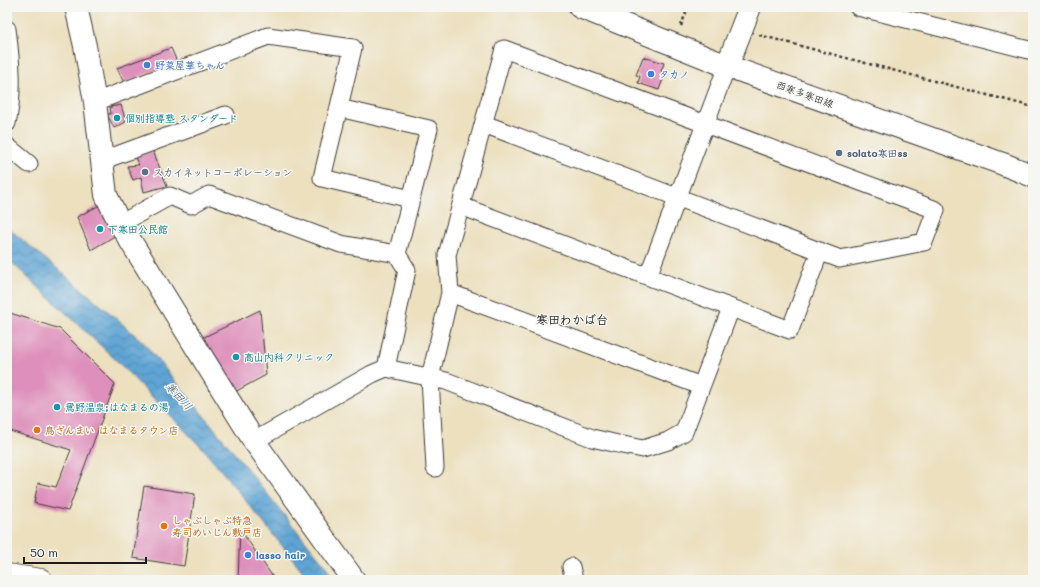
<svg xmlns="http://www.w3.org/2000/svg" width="1040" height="587" font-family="Mali,'Klee One',sans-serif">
	<defs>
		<pattern id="water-waves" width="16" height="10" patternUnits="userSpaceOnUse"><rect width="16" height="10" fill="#5ea4d4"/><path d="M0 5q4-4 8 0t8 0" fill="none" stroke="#4d85ab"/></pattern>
	</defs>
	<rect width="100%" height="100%" fill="#f6f6f2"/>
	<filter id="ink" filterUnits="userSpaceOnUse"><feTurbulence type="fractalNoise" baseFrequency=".025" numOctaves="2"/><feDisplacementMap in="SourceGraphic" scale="8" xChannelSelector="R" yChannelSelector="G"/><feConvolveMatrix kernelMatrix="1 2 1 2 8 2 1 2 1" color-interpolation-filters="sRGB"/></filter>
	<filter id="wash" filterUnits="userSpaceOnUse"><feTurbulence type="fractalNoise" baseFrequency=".012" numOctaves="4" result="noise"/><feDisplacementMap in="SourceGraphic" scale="16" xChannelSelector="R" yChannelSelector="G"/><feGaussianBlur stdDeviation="0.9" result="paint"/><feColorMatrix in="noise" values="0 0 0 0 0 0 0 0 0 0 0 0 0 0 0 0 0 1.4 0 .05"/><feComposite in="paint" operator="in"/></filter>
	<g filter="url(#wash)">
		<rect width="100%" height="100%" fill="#ece0bf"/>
		<path fill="url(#water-waves)" stroke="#3d6078" d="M7,227L96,301L143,342L214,428L325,565L334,580H308L301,569L207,453L116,360L7,258Z"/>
		<g id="blocks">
			<path fill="#de8fbb" d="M171,48L177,62L124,83L117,68Z
				M643,57L664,63L661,71L665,73L659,90L638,83L640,76L636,75Z
				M121,105L126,122L114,128L107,114H111L110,107Z
				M153,151L167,186L144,192L141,177L133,180L127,166L139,165L134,156Z
				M98,206L120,224L118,234L91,250L77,217Z
				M260,310L266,375L231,394L198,340Z
				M7,312L60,329L115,384L68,511L34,503L38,483L56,487L71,450L7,430Z
				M144,486L195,494L184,566L133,558Z
				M240,529L275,580H238Z"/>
		</g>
	</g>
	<g filter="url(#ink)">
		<use href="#blocks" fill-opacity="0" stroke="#3b3934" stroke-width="1"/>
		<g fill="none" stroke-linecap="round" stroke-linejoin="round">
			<g stroke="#3b3934" stroke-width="19">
				<path id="street" d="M858,7L1033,51
					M7,29C11,60 14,93 7,123
					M95,102L268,36L353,48L322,178L411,199
					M7,146L29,164
					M101,161L226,115
					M461,206L790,330L820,251
					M120,224L170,196L191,205L209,195L341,244L397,254
					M648,276L727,66
					M450,293L701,386
					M386,368L446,381L592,438L618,444L643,449L668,441L684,432L731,308
					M254,441L372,374L386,368L407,270L397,254L429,129L339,108
					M435,468L430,378L450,293L447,255L504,49L936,210L924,242L840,259L484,124
					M571,567L574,580"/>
			</g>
			<g stroke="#3b3934" stroke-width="24">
				<path id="secondary" d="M76,7L85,46L95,102L106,195L120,224L254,441L354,580
					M580,7L727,66L1003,164L1033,176
					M727,66L750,7"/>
			</g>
			<g stroke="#3b3934" stroke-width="24">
				<path id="highway" d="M7,575L41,580"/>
			</g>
			<path stroke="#3b3934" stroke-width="2.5" stroke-dasharray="3 3" stroke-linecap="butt" d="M681,26L688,7
				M759,35L1033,107"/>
			<use href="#street" stroke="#fff" stroke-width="17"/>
			<use href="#secondary" stroke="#fff" stroke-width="22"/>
			<use href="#highway" stroke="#fff" stroke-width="22"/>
		</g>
	</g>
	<g fill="#3f7fe0" stroke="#f6f6f2" stroke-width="1.5">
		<circle cx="147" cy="65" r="4"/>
		<circle cx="651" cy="74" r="4"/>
		<circle cx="248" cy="555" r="4"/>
	</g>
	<g fill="#0f9aa8" stroke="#f6f6f2" stroke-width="1.5">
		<circle cx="117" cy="118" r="4"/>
		<circle cx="100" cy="229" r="4"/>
		<circle cx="236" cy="357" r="4"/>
		<circle cx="57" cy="407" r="4"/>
	</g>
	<g fill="#5c6f8a" stroke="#f6f6f2" stroke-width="1.5">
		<circle cx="839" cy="153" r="4"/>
		<circle cx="145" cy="172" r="4"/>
	</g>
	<g fill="#e8710a" stroke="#f6f6f2" stroke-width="1.5">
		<circle cx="37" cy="430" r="4"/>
		<circle cx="164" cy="526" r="4"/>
	</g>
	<g text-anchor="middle" stroke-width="3" stroke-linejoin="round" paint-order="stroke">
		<g font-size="10" font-weight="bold" fill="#366cbe" stroke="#f6f6f2" text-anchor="start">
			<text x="155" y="69">野菜屋華ちゃん</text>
			<text x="659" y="78">タカノ</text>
			<text x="256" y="559">lasso hair</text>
		</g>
		<g font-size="10" fill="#1c1c1c" stroke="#f6f6f2">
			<text transform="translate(805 94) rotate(20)" y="4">西寒多寒田線</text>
		</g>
		<g font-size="10" font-weight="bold" fill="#0d838f" stroke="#f6f6f2" text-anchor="start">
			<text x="125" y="122">個別指導塾 スタンダード</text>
			<text x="108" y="233">下寒田公民館</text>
			<text x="244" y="361">高山内科クリニック</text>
			<text x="65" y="411">鴛野温泉;はなまるの湯</text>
		</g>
		<g font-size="10" font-weight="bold" fill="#4e5e75" stroke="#f6f6f2" text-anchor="start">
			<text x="847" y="157">solato寒田ss</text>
			<text x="153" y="176">スカイネットコーポレーション</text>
		</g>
		<g font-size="10" font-weight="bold" fill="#c56008" stroke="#f6f6f2" text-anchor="start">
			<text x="45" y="434">鳥ざんまい はなまるタウン店</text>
			<text x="172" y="524">しゃぶしゃぶ特急<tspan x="172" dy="12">寿司めいじん敷戸店</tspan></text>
		</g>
		<g font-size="11" font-style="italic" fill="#3a596f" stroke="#f6f6f2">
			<text transform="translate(179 396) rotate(47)" y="4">寒田川</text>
		</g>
		<g font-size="12" font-weight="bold" fill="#1c1c1c" stroke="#f6f6f2">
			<text x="572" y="324">寒田わかば台</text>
		</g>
	</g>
	<rect width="1040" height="587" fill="none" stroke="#f6f6f2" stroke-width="24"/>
	<path d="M24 557v6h122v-6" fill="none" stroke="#1c1c1c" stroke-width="2"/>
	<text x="30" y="557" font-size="12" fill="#1c1c1c" stroke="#f6f6f2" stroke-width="3" paint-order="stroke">50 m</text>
</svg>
